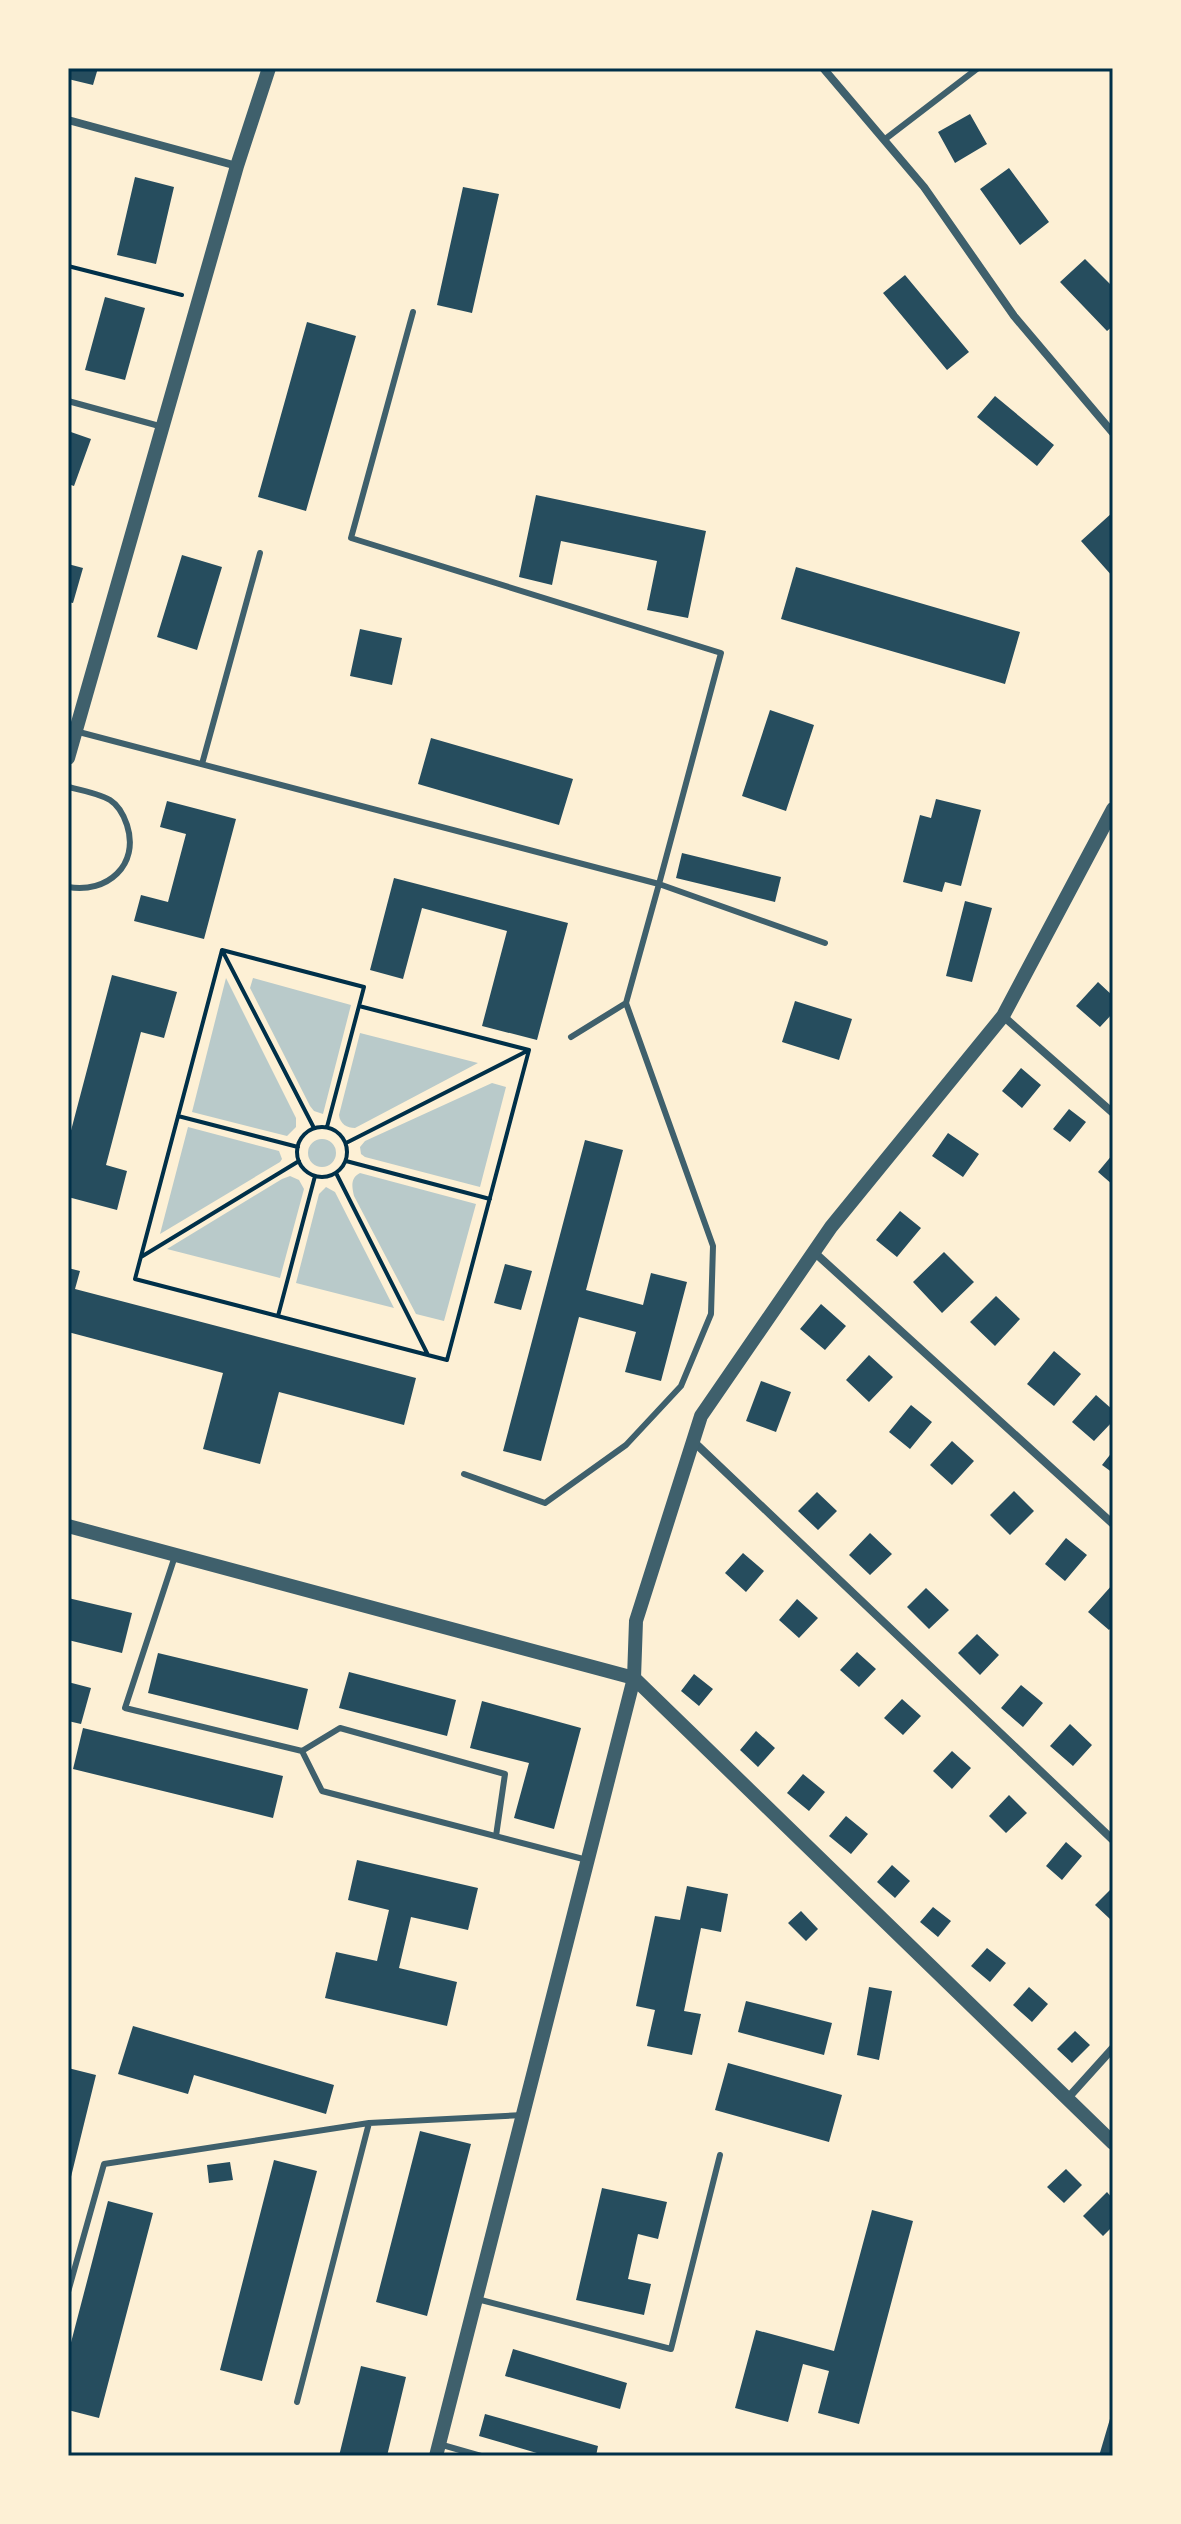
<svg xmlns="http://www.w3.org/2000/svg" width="1181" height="2524" font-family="'Fira Sans Condensed',sans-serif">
	<rect width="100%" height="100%" fill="#fdf0d5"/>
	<path fill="#b9caca" d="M226,978L296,1118V1127L287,1136L192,1112Z
		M253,978L351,1005L323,1114L314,1111L310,1106L250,988Z
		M360,1033L478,1063L355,1128C347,1128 340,1124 339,1115Z
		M492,1083L506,1087L480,1187L365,1157L361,1154L360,1147L365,1141Z
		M188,1127L279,1151L282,1159L280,1162L160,1234Z
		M308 1153a14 14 0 1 1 28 0a14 14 0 1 1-28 0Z
		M360,1173L476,1204L444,1321L416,1314L354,1196C352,1187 350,1178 360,1173Z
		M290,1176L299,1180L304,1189L280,1278L167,1249L282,1179Z
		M326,1187L335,1192L394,1308L296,1283L319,1194Z"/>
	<path fill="#264d5e" d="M68,68H98L93,85L68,79Z
		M970,114L987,144L955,163L938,132Z
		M1009,168L1049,222L1020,245L980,189Z
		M135,177L174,187L156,264L117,255Z
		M463,187L499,194L472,313L437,305Z
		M1085,259L1113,287V326L1107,331L1060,282Z
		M905,275L969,352L947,370L883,293Z
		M105,297L145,308L125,380L85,370Z
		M307,322L356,336L306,511L258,497Z
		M995,396L1054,445L1037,466L977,417Z
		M68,431L91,439L74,486L68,484Z
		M536,495L706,531L688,618L647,610L657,561L561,541L552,585L519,577Z
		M1113,512V577L1081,541Z
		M182,555L222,567L197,650L157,637Z
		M68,564L83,568L73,603L68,602Z
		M796,567L1020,632L1005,684L781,619Z
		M360,629L402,638L392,685L350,676Z
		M770,710L814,725L786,811L742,796Z
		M431,738L573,779L559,825L418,784Z
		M936,799L981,810L961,886L945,882L942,892L903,882L920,815L931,818Z
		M167,801L236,819L204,939L134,921L141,895L168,902L186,834L160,827Z
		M682,853L781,877L775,902L676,878Z
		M394,878L568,923L537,1040L482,1026L507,931L422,908L403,979L370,970Z
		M965,901L992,908L972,982L946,976Z
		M112,975L177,992L164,1038L141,1032L106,1165L127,1171L117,1210L68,1197V1142Z
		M1098,982L1113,996V1013L1100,1027L1076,1006Z
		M795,1001L852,1019L839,1060L782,1042Z
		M1021,1068L1041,1085L1022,1108L1002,1091Z
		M1069,1109L1086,1122L1070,1142L1053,1129Z
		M948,1133L979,1154L963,1177L932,1156Z
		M585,1140L623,1150L586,1290L643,1305L651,1273L687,1282L661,1381L625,1372L636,1332L579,1317L541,1461L503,1451Z
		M1113,1154V1185L1098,1172Z
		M900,1211L921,1228L897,1257L876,1240Z
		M944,1252L974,1282L942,1313L913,1282Z
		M505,1264L532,1271L521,1310L494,1303Z
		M68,1268L80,1271L75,1289L416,1378L404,1425L279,1392L260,1464L203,1449L223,1373L68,1332Z
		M996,1296L1020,1319L995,1346L970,1322Z
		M821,1304L846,1326L825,1350L800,1329Z
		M1054,1351L1081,1374L1054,1406L1027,1384Z
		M869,1355L893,1377L869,1402L846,1380Z
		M761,1381L791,1392L776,1432L746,1421Z
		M1096,1395L1113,1410V1421L1094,1441L1072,1422Z
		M911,1405L932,1422L910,1449L889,1432Z
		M952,1441L974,1461L952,1485L930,1465Z
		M1113,1451V1473L1102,1465Z
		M1014,1491L1034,1511L1010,1535L990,1515Z
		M817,1492L837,1511L818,1530L798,1511Z
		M870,1533L892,1554L870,1575L849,1555Z
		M1066,1538L1087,1555L1065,1581L1045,1564Z
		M743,1553L764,1571L746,1592L725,1573Z
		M1113,1584V1626L1109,1630L1088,1612Z
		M926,1588L949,1610L929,1629L907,1607Z
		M68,1598L132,1613L122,1653L68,1640Z
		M797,1599L818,1618L799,1638L779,1620Z
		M977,1634L999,1655L980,1675L958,1653Z
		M857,1652L876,1669L859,1687L840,1670Z
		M158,1653L308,1689L298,1730L148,1693Z
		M349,1672L456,1700L447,1736L339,1708Z
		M694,1674L713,1689L699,1706L681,1691Z
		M68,1682L91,1688L81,1724L68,1721Z
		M1021,1685L1043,1703L1023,1727L1001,1708Z
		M902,1699L921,1716L903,1735L884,1718Z
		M482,1701L581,1728L554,1829L514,1818L529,1763L470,1748Z
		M1070,1724L1092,1745L1073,1766L1050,1746Z
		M83,1728L283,1776L273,1818L73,1769Z
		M756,1731L775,1748L758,1767L740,1750Z
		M952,1751L971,1768L952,1789L933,1771Z
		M803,1774L825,1792L809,1811L787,1793Z
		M1009,1795L1027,1813L1006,1833L989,1816Z
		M846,1816L868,1834L851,1854L829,1836Z
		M1066,1842L1082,1856L1062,1880L1046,1866Z
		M357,1860L478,1888L468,1930L411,1917L399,1968L457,1982L447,2026L325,1998L336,1952L377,1961L389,1910L348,1900Z
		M892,1865L910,1881L895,1898L877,1882Z
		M687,1886L728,1894L721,1932L701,1928L684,2011L701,2014L692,2055L647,2046L655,2010L636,2006L655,1916L680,1920Z
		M1113,1887V1915L1110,1919L1095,1905Z
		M933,1907L951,1921L938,1937L920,1922Z
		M801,1911L818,1929L806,1941L788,1923Z
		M987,1948L1006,1963L990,1982L971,1966Z
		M869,1987L892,1991L879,2060L857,2055Z
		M1029,1987L1048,2004L1032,2022L1013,2005Z
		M746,2001L832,2023L824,2055L738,2032Z
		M133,2026L334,2085L326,2114L194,2075L188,2094L118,2074Z
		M1075,2031L1090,2045L1072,2063L1057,2049Z
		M728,2063L842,2095L829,2142L715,2110Z
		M68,2068L96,2075L69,2185H68Z
		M420,2131L471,2144L427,2316L376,2302Z
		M274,2160L317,2171L262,2381L220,2370Z
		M230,2162L233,2180L209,2183L207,2165Z
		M1066,2169L1082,2185L1064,2203L1047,2187Z
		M602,2188L667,2202L658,2239L638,2234L628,2279L651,2284L644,2315L576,2300Z
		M1107,2192L1113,2199V2226L1103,2236L1083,2216Z
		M108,2201L153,2213L99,2418L68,2410V2354Z
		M872,2210L913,2221L859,2424L818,2413L829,2371L803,2364L788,2422L735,2408L756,2330L834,2351Z
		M513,2349L627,2383L620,2409L505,2376Z
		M361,2366L406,2377L387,2456H339Z
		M1112,2412L1113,2456H1099Z
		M485,2414L598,2446L596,2456H547L479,2436Z"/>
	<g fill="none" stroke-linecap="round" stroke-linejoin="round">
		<path stroke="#003049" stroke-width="4" d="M68,266L182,295
			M222,950L364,987L359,1006L529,1050L447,1360L135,1279Z
			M222,950L314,1128
			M178,1116L298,1147
			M327,1127L359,1006
			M297 1152a25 25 0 1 1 50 0a25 25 0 1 1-50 0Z
			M346,1143L527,1051
			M346,1161L490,1199
			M336,1173L428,1355
			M141,1257L299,1161
			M278,1316L315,1176"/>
		<path stroke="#3f606c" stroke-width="6" d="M884,140L978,68
			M68,401L163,427
			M75,731L659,884L721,653L351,538L413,312
			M202,764L260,553
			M68,787C81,790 98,793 110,800C118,805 124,816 127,825C140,865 107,894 68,887
			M571,1037L626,1003L659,884L825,943
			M464,1474L545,1503L626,1445L681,1386L711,1314L713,1246L626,1003
			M175,1556L125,1708L302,1751L322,1791L587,1860
			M302,1751L340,1728L505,1774L496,1836
			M68,2292L104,2164L369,2123
			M477,2299L671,2349L720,2155
			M297,2402L369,2123L523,2115
			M439,2444L481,2456"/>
		<path stroke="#3f606c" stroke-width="8" d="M823,68L924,187L1014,316L1113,433
			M68,120L237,166
			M1003,1016L1113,1113
			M814,1252L1113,1524
			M694,1442L1113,1840
			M1067,2099L1113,2048"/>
		<path stroke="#3f606c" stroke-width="14" d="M68,758L237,166L269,68
			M68,1526L634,1678L1113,2143
			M436,2456L634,1678L636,1621L701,1416L831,1227L1003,1016L1113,809"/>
	</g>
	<rect width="1181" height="2524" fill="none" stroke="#fdf0d5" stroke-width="140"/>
	<rect x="70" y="70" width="1041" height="2384" fill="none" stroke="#003049" stroke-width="3"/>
</svg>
